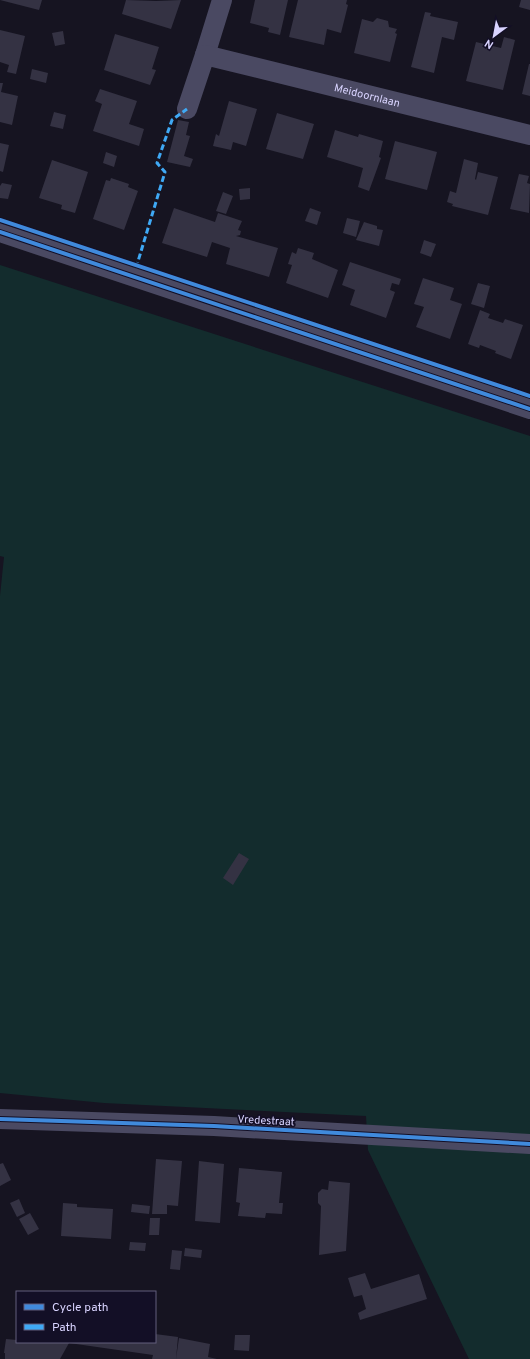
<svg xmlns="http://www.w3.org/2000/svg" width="530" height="1359" font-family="Overpass,sans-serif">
	<rect width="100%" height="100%" fill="#161421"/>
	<path fill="#132c2d" d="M0,265L530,436V1359H469L368,1150L366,1116L104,1103L0,1093V596L4,557L0,556Z"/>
	<path fill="#343243" d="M0,0H42L39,10Z
		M126,0L156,1L181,0L171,29L122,14Z
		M255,0H288L280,35L268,32L269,28L250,23Z
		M298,0H347L346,4L348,5L341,33L327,29L324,45L289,37Z
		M521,0H530V10L519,7Z
		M425,12L431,13L430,16L458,22L454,40L442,37L434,73L411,67Z
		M377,18L388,21L389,27L397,29L395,33L397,34L390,62L354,53L362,19L373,22Z
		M0,30L25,36L16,74L7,72L9,65L0,62Z
		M63,31L65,44L55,46L52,33Z
		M115,34L159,47L152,69L156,70L150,85L104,70Z
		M504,37L515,40L503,90L466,81L476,42L501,48Z
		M529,64H530V96L522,94Z
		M32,69L48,73L46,83L30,79Z
		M0,83H3L1,92L18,96L12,125L0,122Z
		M100,89L137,101L129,124L144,129L139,146L93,131L102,104L95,101Z
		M229,101L257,109L246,146L233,142L231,150L213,146L216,134L219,136Z
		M54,112L66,115L63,129L50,126Z
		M277,113L314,124L303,159L266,149Z
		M178,120L189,122L186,135L190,136L184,156L193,159L190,167L167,162Z
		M335,130L358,137L359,134L383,141L379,157L381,158L369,191L358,187L363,168L327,157Z
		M395,141L437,152L427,190L385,179Z
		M0,143L9,145L3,172L0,171Z
		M106,152L117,156L114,167L103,163Z
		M464,159L478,163L475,179L476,180L478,172L498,177L488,215L452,206L453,204L447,202L450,191L456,193Z
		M52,160L88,172L75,213L61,209L62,205L39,198Z
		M519,174L529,176L527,183L530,184L529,213L510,209Z
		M111,178L129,184L128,187L138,191L124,230L93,219L106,180L110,181Z
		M2,183L12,185L8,199L0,198V186Z
		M250,188V199L240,200L239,189Z
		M223,192L233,196L226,214L216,211Z
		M174,208L215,222L218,213L242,221L238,230L241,231L240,235L236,236L278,248L269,277L226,264L230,248L212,242L207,257L162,243Z
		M310,208L321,212L317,225L305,221Z
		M347,218L360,221L356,237L343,233Z
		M364,222L377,226V229L383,230L379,246L356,240Z
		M424,240L436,244L431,257L420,253Z
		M298,248L314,253L312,259L338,270L328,298L286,283L292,265L288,264L292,252L296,254Z
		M350,262L401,279L399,285L392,283L390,290L395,292L386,318L350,305L355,290L342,285Z
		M423,278L454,288L450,300L462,304L450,339L416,327L424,307L414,304Z
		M478,283L490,286L484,308L471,304Z
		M480,310L490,314L488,318L503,323L505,319L523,325L511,359L495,353L496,351L480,345L479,348L468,344Z
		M239,853L249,859L233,885L223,878Z
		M156,1159L182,1161L178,1206L167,1205V1214H152Z
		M199,1161L224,1164L220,1223L195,1221Z
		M3,1163L11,1180L0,1186V1164Z
		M239,1168L282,1172L279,1203H283L282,1214L266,1213L265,1218L238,1216L240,1203L236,1202Z
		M329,1181L350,1183L346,1251L319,1255L321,1206L318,1203V1193L322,1189L328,1190Z
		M19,1199L25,1213L17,1217L10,1203Z
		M63,1203L77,1204V1207L113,1209L111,1239L61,1236Z
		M132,1204L150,1206L149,1214L131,1212Z
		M30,1213L39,1229L28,1235L19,1219Z
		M150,1218H160L159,1235H149Z
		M130,1242L146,1243L145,1251L129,1250Z
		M185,1248L202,1250L201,1258L184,1256Z
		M172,1250L182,1251L180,1270L170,1269Z
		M365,1273L371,1289L419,1274L427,1299L360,1320L358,1313L366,1309L362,1295L354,1297L348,1278Z
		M155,1334L178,1337L176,1359H152L153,1355L69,1343L60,1359H5V1353H4L6,1339L17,1340V1342H155Z
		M235,1335H250L249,1351L234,1350Z
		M179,1338L210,1344L208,1357L217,1359H176Z"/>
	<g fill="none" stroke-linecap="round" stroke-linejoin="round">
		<g stroke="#4a4962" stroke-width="20">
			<path d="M205,55L222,0"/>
			<path id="s1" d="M187,109L205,55L530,135"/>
			<path d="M0,232L530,409"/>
			<path d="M0,1119L214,1126L530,1144"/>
		</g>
		<path stroke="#3fa9f5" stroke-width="3" stroke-dasharray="6 3" stroke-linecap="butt" d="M136,268L165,172L157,163L172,120L187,109"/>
		<g stroke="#130f26" stroke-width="6">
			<path id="cycleway" d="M0,220L530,396
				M0,232L530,409
				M0,1119L214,1126L530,1144"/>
		</g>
		<use href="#cycleway" stroke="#408adc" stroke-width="4"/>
	</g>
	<g text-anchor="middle" stroke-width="3.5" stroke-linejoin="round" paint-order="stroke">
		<g font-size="11" fill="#d9d4ff" stroke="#130f26">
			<text dy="4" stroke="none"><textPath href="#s1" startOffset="224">Meidoornlaan</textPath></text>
			<text transform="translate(266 1120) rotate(3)" y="4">Vredestraat</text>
		</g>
	</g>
	<rect x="16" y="1291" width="140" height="52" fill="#130f26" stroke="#625e7d"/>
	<rect x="24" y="1304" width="20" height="6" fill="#408adc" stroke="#625e7d"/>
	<text x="52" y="1311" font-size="12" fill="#d9d4ff">Cycle path</text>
	<rect x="24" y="1324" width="20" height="6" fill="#3fa9f5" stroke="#625e7d"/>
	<text x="52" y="1331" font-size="12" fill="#d9d4ff">Path</text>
	<g transform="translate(494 36) rotate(212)" stroke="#130f26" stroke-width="3" paint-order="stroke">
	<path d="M0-3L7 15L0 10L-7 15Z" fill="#d9d4ff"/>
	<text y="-6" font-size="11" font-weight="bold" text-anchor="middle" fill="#d9d4ff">N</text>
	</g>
</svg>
